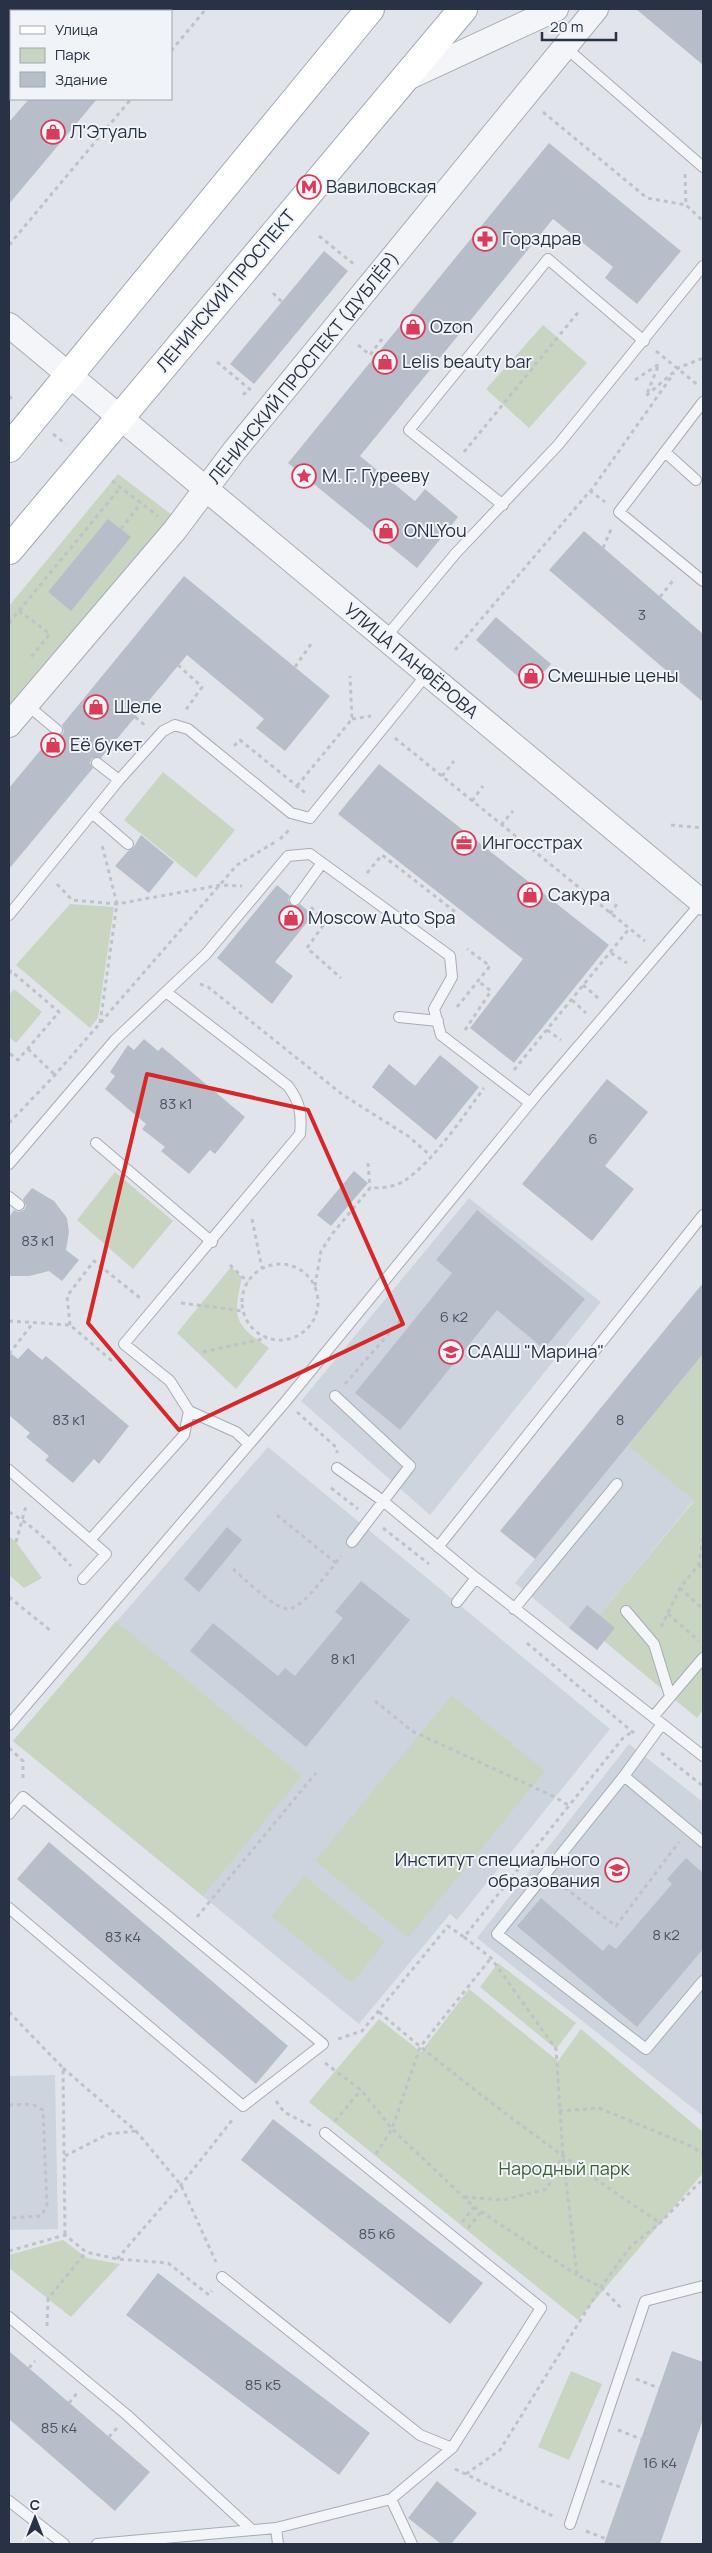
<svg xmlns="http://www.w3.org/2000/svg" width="712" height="2553" font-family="Manrope,sans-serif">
	<rect width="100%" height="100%" fill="#e1e5eb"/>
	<path fill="#ced4dd" d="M469,1198L601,1302L430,1515L301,1401Z
		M628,1446L694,1500L599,1616L587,1606L569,1628L515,1583Z
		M268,1447L610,1729L457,1920L450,1914L359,2024L13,1741Z
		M629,1744L703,1802V2116L477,1938Z
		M55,2075L58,2229L9,2230V2076Z"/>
	<path fill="#c7d5c1" d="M543,325L587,363L529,428L486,389Z
		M118,474L172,515L9,709V606Z
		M163,772L235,830L196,878L124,820Z
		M70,904L114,907L98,1018L90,1028L16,965Z
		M14,989L42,1012L16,1043L9,1037V995Z
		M115,1172L173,1221L133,1269L77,1220Z
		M231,1267L242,1277C233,1318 233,1324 269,1348L236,1389L177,1333Z
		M703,1354V1710L697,1718L604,1641L599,1616L694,1501L628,1446Z
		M9,1536L16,1542L42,1578L24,1588L9,1575Z
		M116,1621L302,1776L203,1896L13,1741Z
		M452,1695L545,1771L408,1938L315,1861Z
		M304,1876L385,1942L352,1983L271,1916Z
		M498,1963L576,2023L556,2049L480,1987Z
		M469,1989L558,2061L581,2029L703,2132V2173L578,2320L309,2102L379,2019L421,2052Z
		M63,2240L87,2258L120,2264L71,2317L9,2268V2255Z
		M571,2371L602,2384L569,2460L538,2447Z"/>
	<path fill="#b7bec9" d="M636,9H703V65Z
		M29,99H97L9,204V122Z
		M549,143L681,251L637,304L605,278L613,267L553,219L360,456L415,501L425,489L458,517L417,568L288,463Z
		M324,251L348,271L254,384L230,364Z
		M108,519L131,537L71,611L48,592Z
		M584,531L703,634V702L549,570Z
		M184,576L330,696L285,751L256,728L264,719L187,655L101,758H92L90,763L93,768L9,869V788L53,735H62L64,731L62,725Z
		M496,617L551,664L530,687L476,640Z
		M379,764L609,945L514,1063L470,1028L523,959L338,814Z
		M141,835L174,862L149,893L115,866L128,851L133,848Z
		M277,885L290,896L288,900L291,905L295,907L300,904L313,915L275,962L293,976L272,1004L217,958Z
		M144,1039L158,1051L162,1047L245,1117L215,1154L210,1150L189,1174L161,1151L165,1147L142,1129L146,1124L105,1089L115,1076L110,1072L128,1045L134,1050Z
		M440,1055L479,1087L436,1140L372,1087L389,1064L415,1086Z
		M607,1079L648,1112L605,1166L634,1189L592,1241L522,1184Z
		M354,1171L368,1183L331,1226L317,1215Z
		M32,1188L54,1201L67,1218L69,1232L66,1250L79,1260L62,1281L49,1271L29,1276H9V1217L14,1210L18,1212L24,1210L26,1206L23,1199Z
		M477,1210L585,1299L544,1349L497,1310L400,1430L355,1393L452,1273L436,1260Z
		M703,1283V1354L535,1559L500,1531Z
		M28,1348L42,1360L46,1356L129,1426L99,1464L94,1459L73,1483L45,1460L49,1456L26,1437L30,1433L9,1415V1352L18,1359Z
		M227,1527L242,1540L199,1592L184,1579Z
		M361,1581L410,1620L306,1747L190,1651L213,1623L278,1676L285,1668L295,1676L343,1618L335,1612Z
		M587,1605L615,1628L597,1650L569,1628Z
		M49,1842L288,2046L256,2084L17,1879Z
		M686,1858L703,1873V1949L637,2027L517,1926L541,1898L603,1951L609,1944L616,1949L672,1884L667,1879Z
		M273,2119L483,2283L450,2324L241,2160Z
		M158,2273L370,2433L339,2475L126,2315Z
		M9,2351L150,2472L115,2511L9,2419Z
		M672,2351L703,2362V2419L660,2544H604Z
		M437,2481L477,2513L451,2544H441L408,2518Z"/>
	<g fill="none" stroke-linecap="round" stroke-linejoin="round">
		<g stroke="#a6acb6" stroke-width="12">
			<path id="service" d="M50,11L52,9
				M565,47L703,167
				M9,59L11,56
				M703,402L619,512L703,581
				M665,452L696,480
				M503,505L409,430L548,259L644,341
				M385,638L456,553L558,445L703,266
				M26,704L57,730
				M97,763L119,780
				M92,813L128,844
				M295,900L322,863
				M9,915L119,780L163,731L175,725L188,729L291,813L310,818L427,674
				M399,1017L438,1021
				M96,1143L212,1242
				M9,1164L115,1040L206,954L288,856L310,854L450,956L452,977L434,1009L441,1035L530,1103
				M9,1197L19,1205
				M335,1396L410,1466L352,1542
				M189,1411L236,1432L249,1444
				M337,1468L383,1501L476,1578L703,1756
				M9,1470L90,1540
				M438,1547L703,1215
				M83,1579L106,1554L90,1540L184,1435L189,1411L170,1381L124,1344L300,1134C302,1114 300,1102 288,1086L166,992
				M457,1602L476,1578
				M514,1609L617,1484
				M626,1611L654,1644L670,1696
				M653,1717L703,1658
				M662,1724L624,1776L703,1842
				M9,1725L286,1401L539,1092L702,902
				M624,1776L497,1934L646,2049L703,1981
				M9,1814L23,1797L323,2044L243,2106L9,1908
				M222,2277L420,2435L452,2448
				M9,2317L127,2415L252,2530
				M391,2499L412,2544
				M9,2501L64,2544
				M570,2524L645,2301L703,2286
				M276,2528L278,2544
				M97,2544L276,2528L391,2499L452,2448L541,2308L325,2133"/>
		</g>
		<g stroke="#a6acb6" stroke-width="26">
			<path id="tertiary" d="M405,79L556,9
				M9,325L703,903
				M9,725L175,530L235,450L596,9"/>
		</g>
		<g stroke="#9fa9b7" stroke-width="30">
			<path id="primary" d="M9,448L370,9
				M9,550L463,9"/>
		</g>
		<path stroke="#bfc2c9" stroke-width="3" stroke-dasharray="4 4" stroke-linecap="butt" d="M171,51L206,9
			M543,112L647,198L686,205
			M685,174L686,205L703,221
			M319,236L355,265
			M9,245L131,99
			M273,293L282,302
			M358,345L370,355L381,340L386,343
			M656,351L699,386
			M217,362L253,392
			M635,380L659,364L646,396L678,368L703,358
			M243,395L249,389
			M9,396L14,401
			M53,434L66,444
			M464,452L580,310
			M112,481L158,516
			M590,492L674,373
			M121,529L141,503
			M603,548L612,527
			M660,597L675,578
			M19,611L50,634L30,658
			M9,623L120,488
			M455,650L590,491L605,502
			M178,665L202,687L185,711
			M295,667L311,644
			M135,717L146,726
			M352,719L371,716
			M395,738L645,941
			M234,746L240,740L308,795
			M442,776L454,761
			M297,786L352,719L350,676
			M472,801L483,786
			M501,825L513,811
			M671,825L703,828
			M280,839L290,829
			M367,873L382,855L454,911L441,928
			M57,884L72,900L117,904L221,885L242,886
			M311,907L325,923L307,948L341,978
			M610,914L619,901
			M611,953L627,963
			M9,974L11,971L59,1012L18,1060L9,1053
			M200,984L208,987L343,1095L408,1136L431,1156
			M583,985L598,998
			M572,1000L586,1013
			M457,1007L490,966L467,949
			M100,1023L117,904L102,845
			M465,1030L491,991L478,981
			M547,1030L561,1040
			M28,1049L55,1075
			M514,1070L629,929
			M9,1123L55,1075L237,865L275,842
			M368,1163L370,1188
			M252,1219L262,1268
			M242 1302a38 38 0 1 1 76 0a38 38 0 1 1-76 0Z
			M230,1265L248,1282
			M315,1286L321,1251L333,1233L370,1188C381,1188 395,1187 404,1181C434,1161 462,1118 484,1088
			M181,1303L243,1311
			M9,1321L70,1325L111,1360L114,1357
			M70,1325L67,1296L94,1261L140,1298
			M203,1352L267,1338
			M9,1354L33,1323
			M345,1384L403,1317
			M297,1412L337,1448V1453
			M331,1488L358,1509
			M9,1512C34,1526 52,1545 71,1566
			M277,1515L336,1563
			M383,1528L429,1564
			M16,1542L26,1506
			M699,1564L703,1571
			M233,1569C244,1578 274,1609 288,1609C302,1610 332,1567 341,1556
			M680,1588L703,1609
			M9,1597L51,1631
			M668,1614L699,1641
			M661,1627L680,1588L699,1564L703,1536
			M527,1643L635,1734
			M375,1701L412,1731L555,1797L568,1805
			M9,1748L23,1761V1781
			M661,1753L703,1786
			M558,1883L616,1926L679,1842
			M197,1917L316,1773
			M464,1937L491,1958L556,2049L563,2156L577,2275L601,2287L623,2310
			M9,2012L63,2068L65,2235
			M379,2012C468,2088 563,2158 660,2223
			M338,2039L362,2031L448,1926L464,1937L623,1738L632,1732
			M325,2063L361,2090L392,2129L474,2207L577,2275
			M63,2068L136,2131L181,2185L216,2262
			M276,2101L284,2112L311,2126
			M9,2105L32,2104L43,2110L47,2206L41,2216L9,2218
			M559,2111L599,2108L693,2147L703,2154
			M335,2121L361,2090
			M376,2154L392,2129L420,2047L491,1958
			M65,2156L108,2134L136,2131
			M464,2197L503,2200L547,2189L562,2156
			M462,2222L474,2207
			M468,2228L481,2212
			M9,2251L65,2235L86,2252L117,2259L168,2263L209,2295L212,2291
			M117,2259L181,2185L233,2119
			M47,2326L48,2299L86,2252
			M29,2368L35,2361
			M636,2379L659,2388
			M69,2403L77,2393
			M618,2430L641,2439
			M109,2437L117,2428
			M455,2469L555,2517
			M466,2474L500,2450L601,2287L631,2246L660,2223L703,2179
			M601,2481L624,2488
			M586,2531L606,2539"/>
		<use href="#service" stroke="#f4f5f8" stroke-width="10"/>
		<use href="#tertiary" stroke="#f4f5f8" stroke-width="24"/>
		<use href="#primary" stroke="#fff" stroke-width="28"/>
	</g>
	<path fill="none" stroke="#d62828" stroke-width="4" stroke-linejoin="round" d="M147,1074L308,1110L403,1324L179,1430L88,1323Z"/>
	<defs>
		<g id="shop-ring" transform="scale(1.25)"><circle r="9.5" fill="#f0f4f8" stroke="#d93c58" stroke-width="1.5"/><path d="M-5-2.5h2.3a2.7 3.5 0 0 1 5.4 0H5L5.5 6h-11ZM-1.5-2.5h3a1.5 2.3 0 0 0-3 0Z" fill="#d93c58"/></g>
		<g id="metro-ring" transform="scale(1.25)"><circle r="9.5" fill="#f0f4f8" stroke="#d93c58" stroke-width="1.5"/><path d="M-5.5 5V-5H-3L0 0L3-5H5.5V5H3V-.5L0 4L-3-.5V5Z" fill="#d93c58"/></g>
		<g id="pharmacy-ring" transform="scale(1.25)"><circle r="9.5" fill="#f0f4f8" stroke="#d93c58" stroke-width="1.5"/><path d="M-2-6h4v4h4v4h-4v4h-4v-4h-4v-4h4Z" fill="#d93c58"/></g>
		<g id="sight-ring" transform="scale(1.25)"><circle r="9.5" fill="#f0f4f8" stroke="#d93c58" stroke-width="1.5"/><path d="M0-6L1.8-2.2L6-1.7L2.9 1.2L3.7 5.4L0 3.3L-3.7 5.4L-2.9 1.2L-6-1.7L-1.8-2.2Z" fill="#d93c58"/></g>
		<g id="office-ring" transform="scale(1.25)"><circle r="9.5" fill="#f0f4f8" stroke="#d93c58" stroke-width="1.5"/><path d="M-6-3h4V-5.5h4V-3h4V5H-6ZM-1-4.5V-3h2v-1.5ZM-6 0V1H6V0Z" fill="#d93c58"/></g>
		<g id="school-ring" transform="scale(1.25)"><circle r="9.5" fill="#f0f4f8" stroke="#d93c58" stroke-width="1.5"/><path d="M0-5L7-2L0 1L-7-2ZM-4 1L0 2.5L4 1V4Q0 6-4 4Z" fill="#d93c58"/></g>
		<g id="university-ring" transform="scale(1.25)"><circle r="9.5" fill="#f0f4f8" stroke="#d93c58" stroke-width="1.5"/><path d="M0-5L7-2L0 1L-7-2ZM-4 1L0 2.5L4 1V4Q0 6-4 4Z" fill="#d93c58"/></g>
	</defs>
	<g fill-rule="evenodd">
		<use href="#shop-ring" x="53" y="132"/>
		<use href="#metro-ring" x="309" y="187"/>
		<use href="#pharmacy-ring" x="485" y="239"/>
		<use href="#shop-ring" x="413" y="327"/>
		<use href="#shop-ring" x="385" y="362"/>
		<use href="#sight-ring" x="304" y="476"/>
		<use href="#shop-ring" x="386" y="531"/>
		<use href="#shop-ring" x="531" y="676"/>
		<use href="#shop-ring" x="96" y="707"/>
		<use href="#shop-ring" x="53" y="745"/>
		<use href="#office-ring" x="464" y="843"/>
		<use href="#shop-ring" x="530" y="895"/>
		<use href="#shop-ring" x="291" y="918"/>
		<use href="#school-ring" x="451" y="1352"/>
		<use href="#university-ring" x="617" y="1870"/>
	</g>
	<g text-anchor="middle" stroke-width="4" stroke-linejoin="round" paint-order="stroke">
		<g font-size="15" fill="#4c5565">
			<text x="642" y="620">3</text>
			<text x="176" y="1109">83 к1</text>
			<text x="593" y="1144">6</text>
			<text x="38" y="1246">83 к1</text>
			<text x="454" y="1322">6 к2</text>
			<text x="69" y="1425">83 к1</text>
			<text x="620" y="1425">8</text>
			<text x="343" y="1664">8 к1</text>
			<text x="666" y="1940">8 к2</text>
			<text x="123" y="1942">83 к4</text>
			<text x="377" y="2239">85 к6</text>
			<text x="263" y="2390">85 к5</text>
			<text x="59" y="2433">85 к4</text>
			<text x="660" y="2468">16 к4</text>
		</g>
		<g font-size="18" fill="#283244" stroke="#f0f4f8" text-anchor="start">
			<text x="70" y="138">Л'Этуаль</text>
			<text x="326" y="193">Вавиловская</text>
			<text x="502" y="245">Горздрав</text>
			<text x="430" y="333">Ozon</text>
			<text x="402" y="368">Lelis beauty bar</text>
			<text x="322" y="482">М. Г. Гурееву</text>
			<text x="404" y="537">ONLYou</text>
			<text x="548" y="682">Смешные цены</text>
			<text x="114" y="713">Шеле</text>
			<text x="70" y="751">Её букет</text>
			<text x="482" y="849">Ингосстрах</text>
			<text x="548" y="901">Сакура</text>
			<text x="308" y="924">Moscow Auto Spa</text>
			<text x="468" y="1358">СААШ "Марина"</text>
			<text x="600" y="1866" text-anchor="end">Институт специального<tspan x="600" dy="21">образования</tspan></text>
		</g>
		<g font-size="18" fill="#283244" stroke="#f0f4f8">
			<text transform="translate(226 291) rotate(-50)" y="6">ЛЕНИНСКИЙ ПРОСПЕКТ</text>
			<text transform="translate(304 368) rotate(-51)" y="6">ЛЕНИНСКИЙ ПРОСПЕКТ (ДУБЛЁР)</text>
			<text transform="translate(411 661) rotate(40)" y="6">УЛИЦА ПАНФЁРОВА</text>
		</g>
		<g font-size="18" fill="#3d6034" stroke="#f0f4f8">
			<text x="564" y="2175">Народный парк</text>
		</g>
	</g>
	<rect width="712" height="2553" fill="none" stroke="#283244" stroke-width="20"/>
	<rect x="10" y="10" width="162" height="90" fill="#f0f4f8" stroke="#a0a6b0"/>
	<rect x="20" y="26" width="25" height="8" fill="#ffffff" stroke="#a0a6b0"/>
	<text x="55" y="35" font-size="15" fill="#283244">Улица</text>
	<rect x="20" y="48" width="25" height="15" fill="#c7d5c1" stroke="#a0a6b0"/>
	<text x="55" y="60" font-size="15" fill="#283244">Парк</text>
	<rect x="20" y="72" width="25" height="15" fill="#b7bec9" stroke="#a0a6b0"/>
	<text x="55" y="85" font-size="15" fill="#283244">Здание</text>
	<g transform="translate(35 2518)" stroke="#f0f4f8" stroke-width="4" paint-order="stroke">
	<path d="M0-4L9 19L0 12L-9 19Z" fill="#283244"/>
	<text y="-8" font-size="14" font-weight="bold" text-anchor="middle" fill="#283244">С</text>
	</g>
	<path d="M542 32v8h74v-8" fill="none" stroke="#283244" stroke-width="2.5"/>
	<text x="550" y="32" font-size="15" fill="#283244" stroke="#f0f4f8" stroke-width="4" paint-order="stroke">20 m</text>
</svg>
